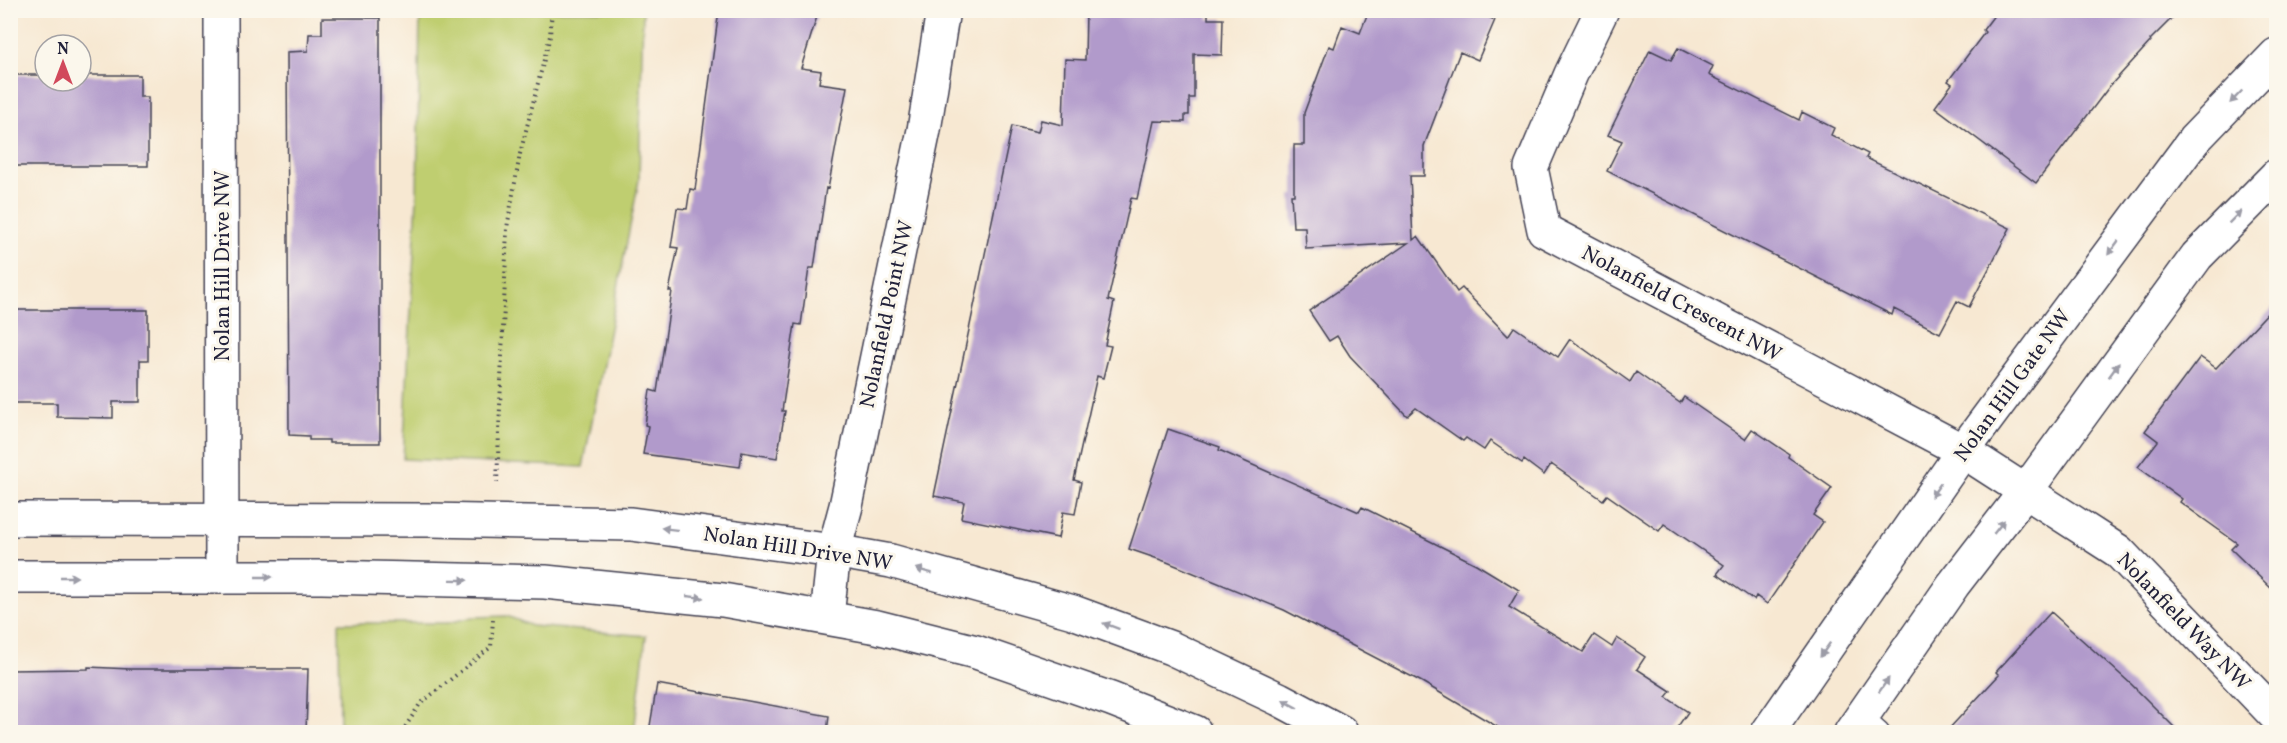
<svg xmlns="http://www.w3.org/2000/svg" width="2287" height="743" font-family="Vollkorn,serif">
	<rect width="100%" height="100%" fill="#fbf7ec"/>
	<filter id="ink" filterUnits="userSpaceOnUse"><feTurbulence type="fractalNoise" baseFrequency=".0167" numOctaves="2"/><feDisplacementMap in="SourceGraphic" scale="12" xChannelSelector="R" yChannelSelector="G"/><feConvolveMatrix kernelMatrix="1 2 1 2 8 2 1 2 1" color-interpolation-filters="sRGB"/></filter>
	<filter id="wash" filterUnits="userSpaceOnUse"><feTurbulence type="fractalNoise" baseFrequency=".008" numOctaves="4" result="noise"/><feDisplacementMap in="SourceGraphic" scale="24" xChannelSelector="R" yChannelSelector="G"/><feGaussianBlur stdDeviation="1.35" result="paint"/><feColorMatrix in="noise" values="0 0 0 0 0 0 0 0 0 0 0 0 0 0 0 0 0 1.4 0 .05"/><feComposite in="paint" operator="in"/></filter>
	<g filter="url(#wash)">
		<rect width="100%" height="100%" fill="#f7e8d2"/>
		<path fill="#bfce70" stroke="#707856" stroke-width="1.5" d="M420,11H643L639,180L583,467L403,459L417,197Z
			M507,616L532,626L646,636L634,732H340L339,623H448L473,617Z"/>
		<g id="blocks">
			<path fill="#b19acb" d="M719,10H819L801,68L821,71L819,83L847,87L828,189L826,188L814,268H809L801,325L795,324L782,411H785L777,458L742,452L740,467L643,454L648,426L645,425L650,390L657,392L672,291H669L678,248L671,247L677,208L687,209L690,189L695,190Z
				M1086,10H1208V19H1223L1222,55L1194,54V98H1189V115H1185V122L1154,121L1137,199L1131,198L1108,300L1114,302L1105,345L1111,346L1103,378L1097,376L1074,480L1081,482L1075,514L1063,512L1058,538L961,518L964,502L934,496L1012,126L1038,132L1041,120L1063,125L1065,59L1085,60Z
				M1369,10H1472L1495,20L1478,60L1460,52L1424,146V176H1410L1413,240L1418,236L1457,292L1462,288L1508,336L1514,327L1558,357L1570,339L1630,382L1636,372L1680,403L1684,397L1745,439L1752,429L1789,454L1788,457L1832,488L1813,515L1823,522L1767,604L1756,596L1754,600L1717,574L1724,565L1664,524L1659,531L1607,495L1603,500L1551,464L1544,475L1524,460L1522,463L1490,441L1484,450L1466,438L1463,441L1416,408L1407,416L1350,356L1337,336L1329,341L1309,311L1408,243L1306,249L1305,227H1293L1291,195H1294V145H1304V113L1329,46L1334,48L1342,26L1360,33Z
				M1998,10H2180L2150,40L2151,41L2109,87L2036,183L1935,107L1952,84L1948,81L1985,32L1983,30Z
				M322,18H380V443H329V440H309V436L289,435L287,52L308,51L309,34H322Z
				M1678,48L1713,66L1709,75L1799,120L1802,112L1834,128L1831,135L1868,154L1866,158L2010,228L1969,307L1957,301L1940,333L1894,309L1892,315L1607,171L1622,141L1608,135L1650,50L1671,60Z
				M10,75H45V81H81V75H140V97H148V166H10Z
				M2277,303V594L2231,549L2237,543L2180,502L2182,499L2138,467L2158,441L2145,431L2200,357L2216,368Z
				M10,310H148V360H140V402H113V418L57,417V403H10Z
				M1168,429L1220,447L1219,450L1359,512L1362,507L1476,564L1519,590L1509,607L1583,652L1594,635L1612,647L1617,638L1645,657L1637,669L1671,691L1666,697L1688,712L1674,732H1506L1422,682L1284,610L1167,562L1129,549Z
				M2051,612L2131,684L2179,732H1946L1999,675L1996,672Z
				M88,667L130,669H308L306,732H10V670L88,669Z
				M657,684L829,716L827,732H649Z"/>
		</g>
	</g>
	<g filter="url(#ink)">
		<use href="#blocks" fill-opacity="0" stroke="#424052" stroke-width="1.5"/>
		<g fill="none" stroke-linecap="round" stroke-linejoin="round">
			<g stroke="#424052" stroke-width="21">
				<path id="service" d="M1862,716L1880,732"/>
			</g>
			<g stroke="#424052" stroke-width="36">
				<path id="minor" d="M221,10L222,577
					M1602,10L1571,74L1531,168L1544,230L1963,451L2118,551L2276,716
					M827,617L834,551L846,506L924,130L943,10
					M1768,732L1963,451L2194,140L2276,55
					M1851,732L1953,585L2025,492L2197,256L2276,176"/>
			</g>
			<g stroke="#424052" stroke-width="36">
				<path id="tertiary" d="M10,519L430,520L631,524L834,551L891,561L1073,612L1171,648L1279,699L1341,732
					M10,577H322L545,582L723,600L877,627L976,652L1111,699L1195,732"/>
			</g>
			<path stroke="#424052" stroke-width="4" stroke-dasharray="1.5 4.5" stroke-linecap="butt" d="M497,483L507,228L520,154L550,36L552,10
				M402,732L420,704L491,647L493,620"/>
			<use href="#service" stroke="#fff" stroke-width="18"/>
			<use href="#minor" stroke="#fff" stroke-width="33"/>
			<use href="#tertiary" stroke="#fff" stroke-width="33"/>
		</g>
		<defs><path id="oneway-solid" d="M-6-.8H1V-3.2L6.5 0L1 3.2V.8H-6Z" transform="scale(1.5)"/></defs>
		<g fill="#9c9ca7">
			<use href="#oneway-solid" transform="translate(2236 97) rotate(134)"/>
			<use href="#oneway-solid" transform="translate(2235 217) rotate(-45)"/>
			<use href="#oneway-solid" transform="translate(2113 248) rotate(127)"/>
			<use href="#oneway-solid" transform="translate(2114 370) rotate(-54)"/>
			<use href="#oneway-solid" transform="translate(1936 490) rotate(125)"/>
			<use href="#oneway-solid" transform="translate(1999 527) rotate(-52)"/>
			<use href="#oneway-solid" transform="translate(670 529) rotate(-173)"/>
			<use href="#oneway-solid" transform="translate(924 571) rotate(-164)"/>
			<use href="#oneway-solid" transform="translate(69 577)"/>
			<use href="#oneway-solid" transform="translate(264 577)"/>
			<use href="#oneway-solid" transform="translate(459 580) rotate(1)"/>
			<use href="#oneway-solid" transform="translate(695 597) rotate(6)"/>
			<use href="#oneway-solid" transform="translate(1111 626) rotate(-160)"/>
			<use href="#oneway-solid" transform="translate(1825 650) rotate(125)"/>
			<use href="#oneway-solid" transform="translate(1884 685) rotate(-55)"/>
			<use href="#oneway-solid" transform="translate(1290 704) rotate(-151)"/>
		</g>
	</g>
	<g text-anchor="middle" stroke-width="6" stroke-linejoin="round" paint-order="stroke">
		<g font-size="21" fill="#22223b" stroke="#fbf7ec">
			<text transform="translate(222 266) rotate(-90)" y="7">Nolan Hill Drive NW</text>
			<text transform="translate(1682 303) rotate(28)" y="7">Nolanfield Crescent NW</text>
			<text transform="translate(886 314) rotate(-78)" y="7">Nolanfield Point NW</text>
			<text transform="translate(2012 385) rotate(-54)" y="7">Nolan Hill Gate NW</text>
			<text transform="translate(798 548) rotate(9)" y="7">Nolan Hill Drive NW</text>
			<text transform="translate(2184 621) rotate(46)" y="7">Nolanfield Way NW</text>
		</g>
	</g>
	<rect width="2287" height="743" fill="none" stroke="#fbf7ec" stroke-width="36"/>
	<g transform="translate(63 63)"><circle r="28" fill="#fbf7ec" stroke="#a4a2a5" stroke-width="1.5"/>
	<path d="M0-4.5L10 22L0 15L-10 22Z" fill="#d1495b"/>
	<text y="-9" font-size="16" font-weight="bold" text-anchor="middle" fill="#22223b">N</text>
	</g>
</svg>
